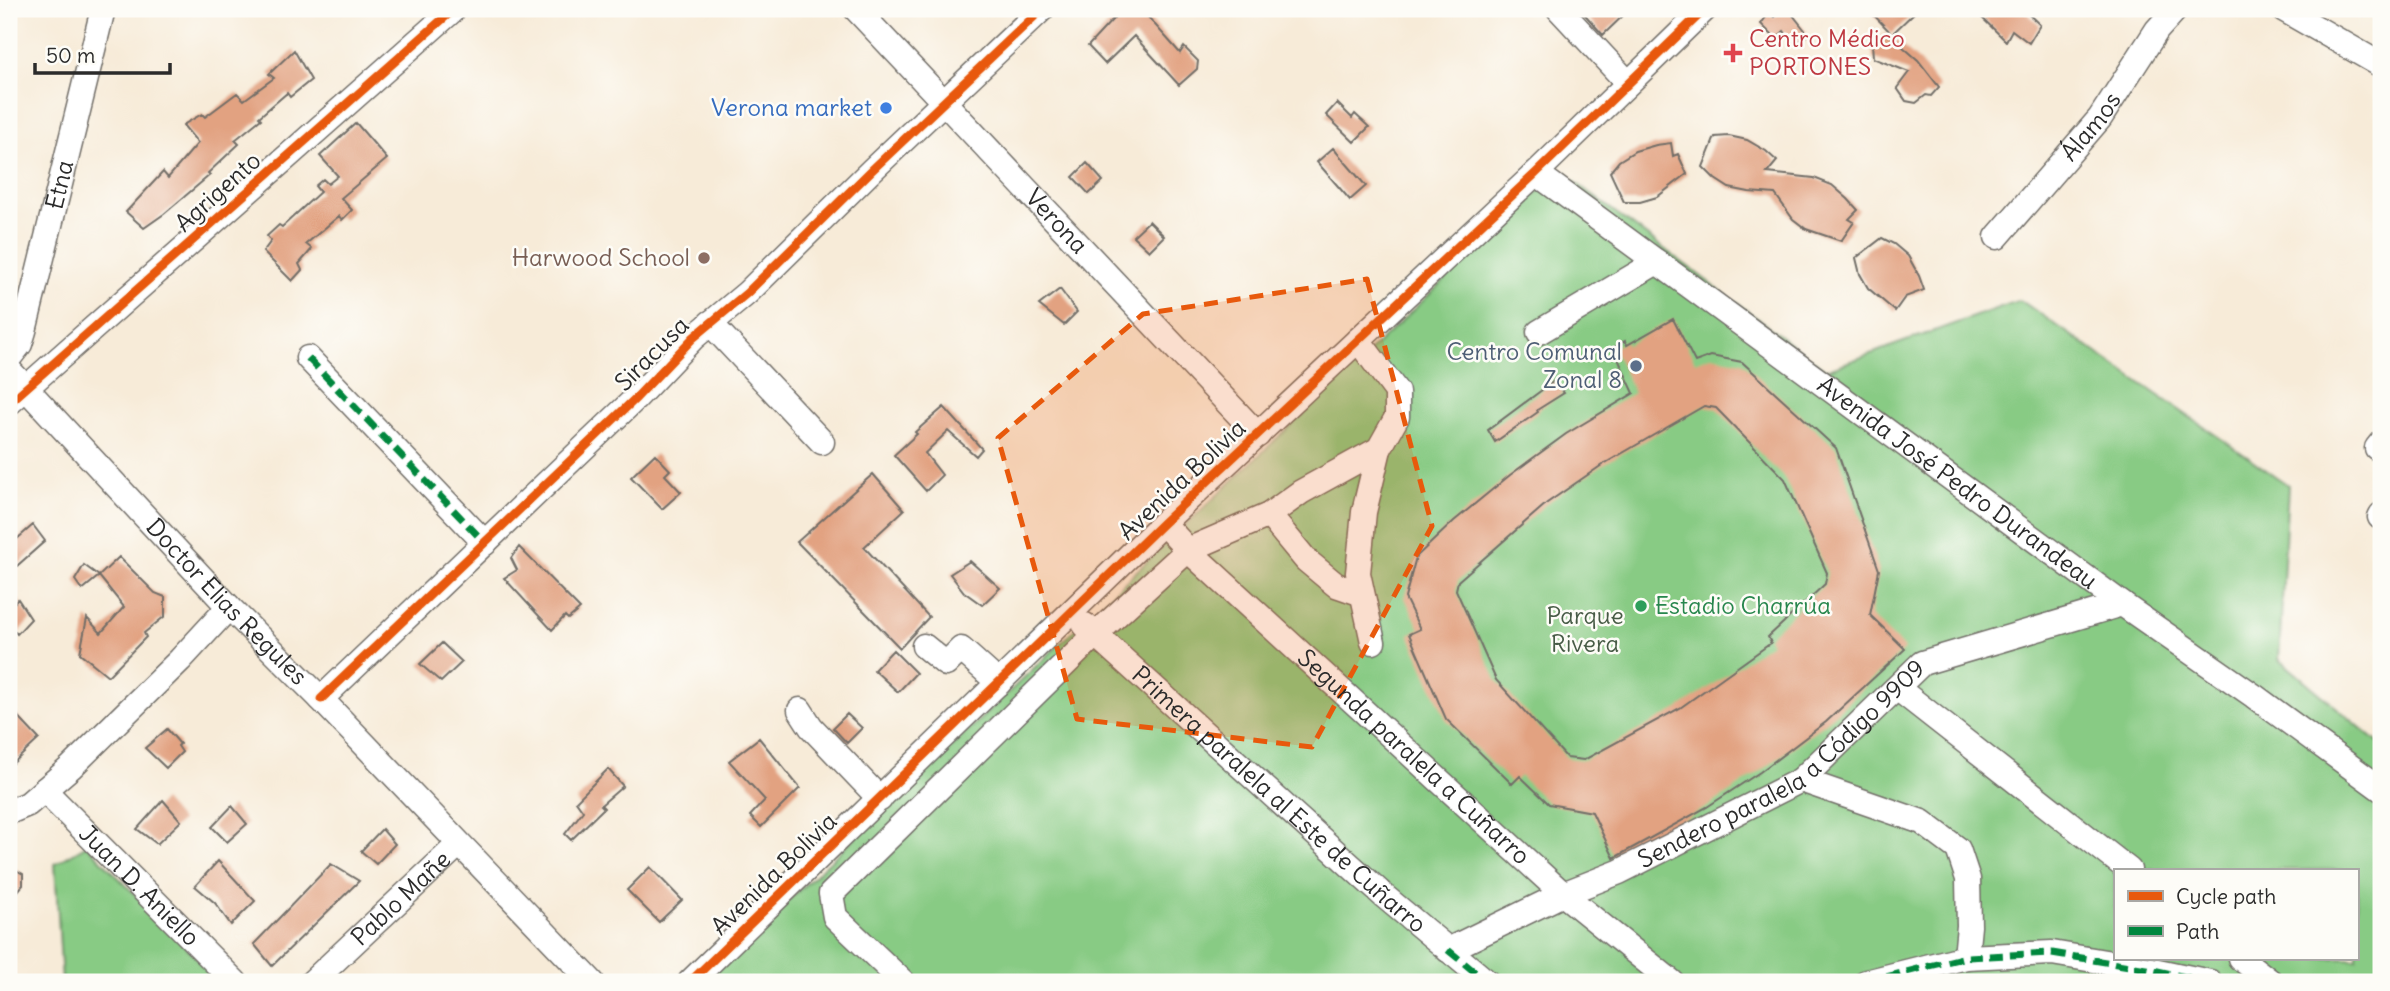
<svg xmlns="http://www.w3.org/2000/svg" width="2390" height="991" font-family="Delius,sans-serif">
	<rect width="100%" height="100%" fill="#fdfcf7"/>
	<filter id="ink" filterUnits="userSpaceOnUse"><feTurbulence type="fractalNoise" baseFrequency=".0143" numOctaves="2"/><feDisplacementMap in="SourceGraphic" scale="14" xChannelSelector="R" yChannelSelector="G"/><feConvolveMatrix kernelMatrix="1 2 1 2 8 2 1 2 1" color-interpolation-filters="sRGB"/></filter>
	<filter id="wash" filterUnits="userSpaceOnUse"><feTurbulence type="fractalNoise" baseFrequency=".00686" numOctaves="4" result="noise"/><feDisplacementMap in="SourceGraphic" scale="28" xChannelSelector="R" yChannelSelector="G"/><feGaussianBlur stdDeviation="1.57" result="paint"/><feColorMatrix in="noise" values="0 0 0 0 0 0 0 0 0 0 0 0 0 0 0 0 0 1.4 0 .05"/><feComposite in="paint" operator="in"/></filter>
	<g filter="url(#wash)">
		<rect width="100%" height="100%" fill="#f7ebd8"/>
		<path fill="#88cb84" stroke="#5a7b58" stroke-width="2" fill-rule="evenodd" d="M1560,171L1826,370L2020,300L2288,485L2279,659L2381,745V982H702ZM2115,870H2357V958H2115Z
			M87,845L220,982H62L55,864Z"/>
		<g id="blocks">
			<path fill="#e2a281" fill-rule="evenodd" d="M1105,9H1141L1180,53L1184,47L1198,61L1197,69L1179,85L1134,36L1105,64L1088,46L1114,18Z
				M1580,9H1630L1603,35Z
				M1784,9H1788L1808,34L1795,45L1784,31L1776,39L1761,24L1769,13L1774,17Z
				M1868,9H1918L1892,34Z
				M1973,9H2023L2040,25L2029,43L2012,30L2006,41Z
				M1887,33L1918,60L1939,87L1931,96L1926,95L1916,103L1906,101L1897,88L1909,72L1873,58L1872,42Z
				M294,50L311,80L290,97L287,93L259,117L261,119L235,140L239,144L208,173L210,175L164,214L144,228L126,212L163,172L168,178L198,143L183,125L202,114L205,117L237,93L244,100L274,78L269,74Z
				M1337,103L1352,118L1355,114L1369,127L1354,142L1326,115Z
				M356,123L387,159L341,198L352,210L342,220L339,216L306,244L312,249L299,264L302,270L292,281L263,252L271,241L267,236L279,225L282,227L320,192L315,186L323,179L328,184L338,176L320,156Z
				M1729,136L1747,140L1766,151L1777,161L1767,173L1814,178L1832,185L1848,199L1858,210L1849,219L1854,222L1841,241L1806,229L1793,219L1775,194L1749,192L1729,188L1715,179L1703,167L1715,137Z
				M1671,143L1673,156L1678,154L1687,174L1657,197L1640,202H1624L1610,172L1619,161L1635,151L1656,145Z
				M1333,148L1366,186L1350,200L1317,162Z
				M1087,163L1103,181L1089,194L1073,177Z
				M1149,221L1164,236L1149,251L1133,236Z
				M1882,238L1894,244L1908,256L1919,276L1924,290L1905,297L1895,311L1868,288L1860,274L1856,258Z
				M1060,289L1077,312L1064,325L1039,305Z
				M1673,319L1695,362L1711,356L1742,362L1836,448L1879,570L1870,615L1905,649L1826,722L1760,772L1707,807L1614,858L1592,812L1549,804L1520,776L1512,784L1446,719L1409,634L1420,629L1405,598L1416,557L1454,521L1510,475L1566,434L1634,393L1613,348L1625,341L1627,345ZM1704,406L1716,408L1785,479L1827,573L1825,584L1768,637L1771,643L1680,708L1584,760L1567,758L1496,680L1456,590L1458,581L1547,503L1602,465Z
				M1554,381L1564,393L1537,410L1538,412L1495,442L1488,430Z
				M944,407L982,449L976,456L948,431L925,453L942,475L926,491L894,455L917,434L915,432Z
				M655,454L670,470L665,475L681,492L662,509L631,477Z
				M873,474L904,510L864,547L929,617L900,648L797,542Z
				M33,525L45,541L9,573V546Z
				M519,547L580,609L568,619L565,616L552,630L504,578L517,570L511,558Z
				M119,557L155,593L165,597V616L144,633L146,637L108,676L80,653L87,618L101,633L124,607L99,576Z
				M970,561L1000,588L982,605L964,592L950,574Z
				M84,565L99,576L82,590L75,580Z
				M18,599L31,619L17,634L9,626V608Z
				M442,643L462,662L441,682L420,664Z
				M893,650L916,673L898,692L874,670Z
				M9,707L39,739L9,767Z
				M847,714L862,728L847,743L833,728Z
				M167,729L180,744L178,746L182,752L166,768L145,748Z
				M759,738L800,788L761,827L750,816L765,800L729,761Z
				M608,769L623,786L601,805L604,808L571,840L565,834L583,811L576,801Z
				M163,800L181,821L157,844L137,829Z
				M232,806L247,824L227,842L212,827Z
				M382,829L395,844L376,864L361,851Z
				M218,861L255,901L231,925L215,903L195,886Z
				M331,864L359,881L272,966L254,944Z
				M9,866L23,874V885L9,901Z
				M650,867L682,900L659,922L627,890Z"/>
		</g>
	</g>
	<g filter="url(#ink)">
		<use href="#blocks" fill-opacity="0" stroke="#726e68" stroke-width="2"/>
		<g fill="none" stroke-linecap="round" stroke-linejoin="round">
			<g stroke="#726e68" stroke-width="27">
				<g id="minor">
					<path id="s1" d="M856,9L1258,435"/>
					<path d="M1559,9L1628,83"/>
					<path d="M2283,9L2381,65"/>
					<path id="s2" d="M1536,173L2122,604L2254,696L2381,789"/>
					<path id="s3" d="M1997,237L2100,118L2157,30L2176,9"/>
					<path d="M710,323L822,442"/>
					<path d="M1539,332L1657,262"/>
					<path id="s4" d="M9,358L20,344L24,331L103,9"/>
					<path d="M308,358L485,543"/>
					<path id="s5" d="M9,370L229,607L321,699L592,982"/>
					<path d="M9,403L454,9"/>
					<path d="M2377,448L2381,443"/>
					<path d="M1269,515L1306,560L1336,585L1362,594"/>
					<path d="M2380,517L2381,515"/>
					<path id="s6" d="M1163,523L1188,550L1563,894L1672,982"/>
					<path id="s7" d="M1085,625L1384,896L1487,982"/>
					<path d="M1373,642L1358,573L1364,512L1379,449"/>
					<path d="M924,646L946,664L961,649L999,683"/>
					<path d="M1897,688L2129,870"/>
					<path d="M321,699L636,398L693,338L747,293L872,170L1042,9"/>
					<path d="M800,710L811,727L880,799"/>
					<path d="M1801,780L1922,822L1958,849L1968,879L1969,926L1966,957"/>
					<path id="s8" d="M44,790L235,982"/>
					<path d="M9,812L28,804L71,767L180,660L229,607"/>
					<path id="s9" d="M1448,950L1563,894L1619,872L1801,780L1922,663L2122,604"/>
					<path d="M2240,958L2271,982"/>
					<path id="s10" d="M312,982L459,844"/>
					<path d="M690,982L1163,523L1536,173L1705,9"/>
					<path d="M903,982L835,917L831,894L1096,634L1188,550L1269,515L1301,492L1379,449L1397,417V392L1358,340"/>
					<path d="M1866,982L1966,957L2052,953L2153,970L2210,982"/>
				</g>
			</g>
			<use href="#minor" stroke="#fff" stroke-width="24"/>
			<path stroke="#00873e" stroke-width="7" stroke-dasharray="14 7" stroke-linecap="butt" d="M308,358L485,543
				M1448,950L1487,982
				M1866,982L1966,957L2052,953L2153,970L2210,982"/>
			<g stroke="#fdfcf7" stroke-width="13">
				<path id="cycleway" d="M9,403L454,9
					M321,699L636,398L693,338L747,293L872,170L1042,9
					M690,982L1163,523L1536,173L1705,9"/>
			</g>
			<use href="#cycleway" stroke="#e8590c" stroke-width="9"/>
		</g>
	</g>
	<path fill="#e8590c" fill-opacity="0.2" stroke="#e8590c" stroke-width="5" stroke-dasharray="14 9" stroke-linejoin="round" d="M1367,279L1432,526L1312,747L1077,719L998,438L1143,314Z"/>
	<path fill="#e0444e" stroke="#fdfcf7" stroke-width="2.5" d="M1729.5 42.5h7v7h7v7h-7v7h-7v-7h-7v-7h7z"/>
	<circle fill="#3f7fe0" stroke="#fdfcf7" stroke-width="2.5" cx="886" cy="108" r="7"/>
	<circle fill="#8d6e63" stroke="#fdfcf7" stroke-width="2.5" cx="704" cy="258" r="7"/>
	<circle fill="#5c6f8a" stroke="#fdfcf7" stroke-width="2.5" cx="1636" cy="366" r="7"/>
	<circle fill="#2e9e5b" stroke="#fdfcf7" stroke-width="2.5" cx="1641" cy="606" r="7"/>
	<g text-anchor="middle" stroke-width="5" stroke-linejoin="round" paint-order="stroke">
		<g font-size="24" fill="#be3a42" stroke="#fdfcf7" text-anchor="start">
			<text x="1749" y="47">Centro Médico<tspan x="1749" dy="28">PORTONES</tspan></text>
		</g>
		<g font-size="24" fill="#366cbe" stroke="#fdfcf7" text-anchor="end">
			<text x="872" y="116">Verona market</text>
		</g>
		<g font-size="24" fill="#2b2b2b" stroke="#fdfcf7">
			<text dy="8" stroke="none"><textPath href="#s3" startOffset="145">Álamos</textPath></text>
			<text dy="8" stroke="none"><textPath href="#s4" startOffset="182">Etna</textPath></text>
			<text transform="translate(218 192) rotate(-42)" y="8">Agrigento</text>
			<text dy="8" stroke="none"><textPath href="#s1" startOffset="292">Verona</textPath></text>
			<text transform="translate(652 354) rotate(-45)" y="8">Siracusa</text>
			<text transform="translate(1182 480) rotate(-43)" y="8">Avenida Bolivia</text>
			<text dy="8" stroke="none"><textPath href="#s2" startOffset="523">Avenida José Pedro Durandeau</textPath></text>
			<text dy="8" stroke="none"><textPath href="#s5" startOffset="318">Doctor Elias Regules</textPath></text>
			<text dy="8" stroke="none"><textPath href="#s6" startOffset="343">Segunda paralela a Cuñarro</textPath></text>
			<text dy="8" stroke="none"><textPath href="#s9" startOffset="385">Sendero paralela a Código 9909</textPath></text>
			<text dy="8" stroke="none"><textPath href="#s7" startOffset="261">Primera paralela al Este de Cuñarro</textPath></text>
			<text transform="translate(774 874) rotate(-44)" y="8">Avenida Bolivia</text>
			<text dy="8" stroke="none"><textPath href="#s8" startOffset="135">Juan D. Aniello</textPath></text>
			<text dy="8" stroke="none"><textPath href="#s10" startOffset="122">Pablo Mañe</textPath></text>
		</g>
		<g font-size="24" fill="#785e54" stroke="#fdfcf7" text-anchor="end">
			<text x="690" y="266">Harwood School</text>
		</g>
		<g font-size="24" fill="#4e5e75" stroke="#fdfcf7" text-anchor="end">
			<text x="1622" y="360">Centro Comunal<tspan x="1622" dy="28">Zonal 8</tspan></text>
		</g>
		<g font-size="24" fill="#27864d" stroke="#fdfcf7" text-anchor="start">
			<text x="1655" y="614">Estadio Charrúa</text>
		</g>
		<g font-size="24" fill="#475b46" stroke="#fdfcf7">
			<text x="1585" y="624">Parque<tspan x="1585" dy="28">Rivera</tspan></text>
		</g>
	</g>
	<rect width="2390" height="991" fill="none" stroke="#fdfcf7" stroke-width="35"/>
	<rect x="2114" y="869" width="245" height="91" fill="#fdfcf7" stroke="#a9a8a5" stroke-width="2"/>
	<rect x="2128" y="891" width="35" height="10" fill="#e8590c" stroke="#a9a8a5" stroke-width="2"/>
	<text x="2176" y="904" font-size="21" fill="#2b2b2b">Cycle path</text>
	<rect x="2128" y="926" width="35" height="10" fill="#00873e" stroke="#a9a8a5" stroke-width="2"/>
	<text x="2176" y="939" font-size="21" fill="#2b2b2b">Path</text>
	<path d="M35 63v10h135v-10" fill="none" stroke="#2b2b2b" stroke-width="3.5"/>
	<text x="46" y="63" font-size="21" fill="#2b2b2b" stroke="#fdfcf7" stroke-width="5" paint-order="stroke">50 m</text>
</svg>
